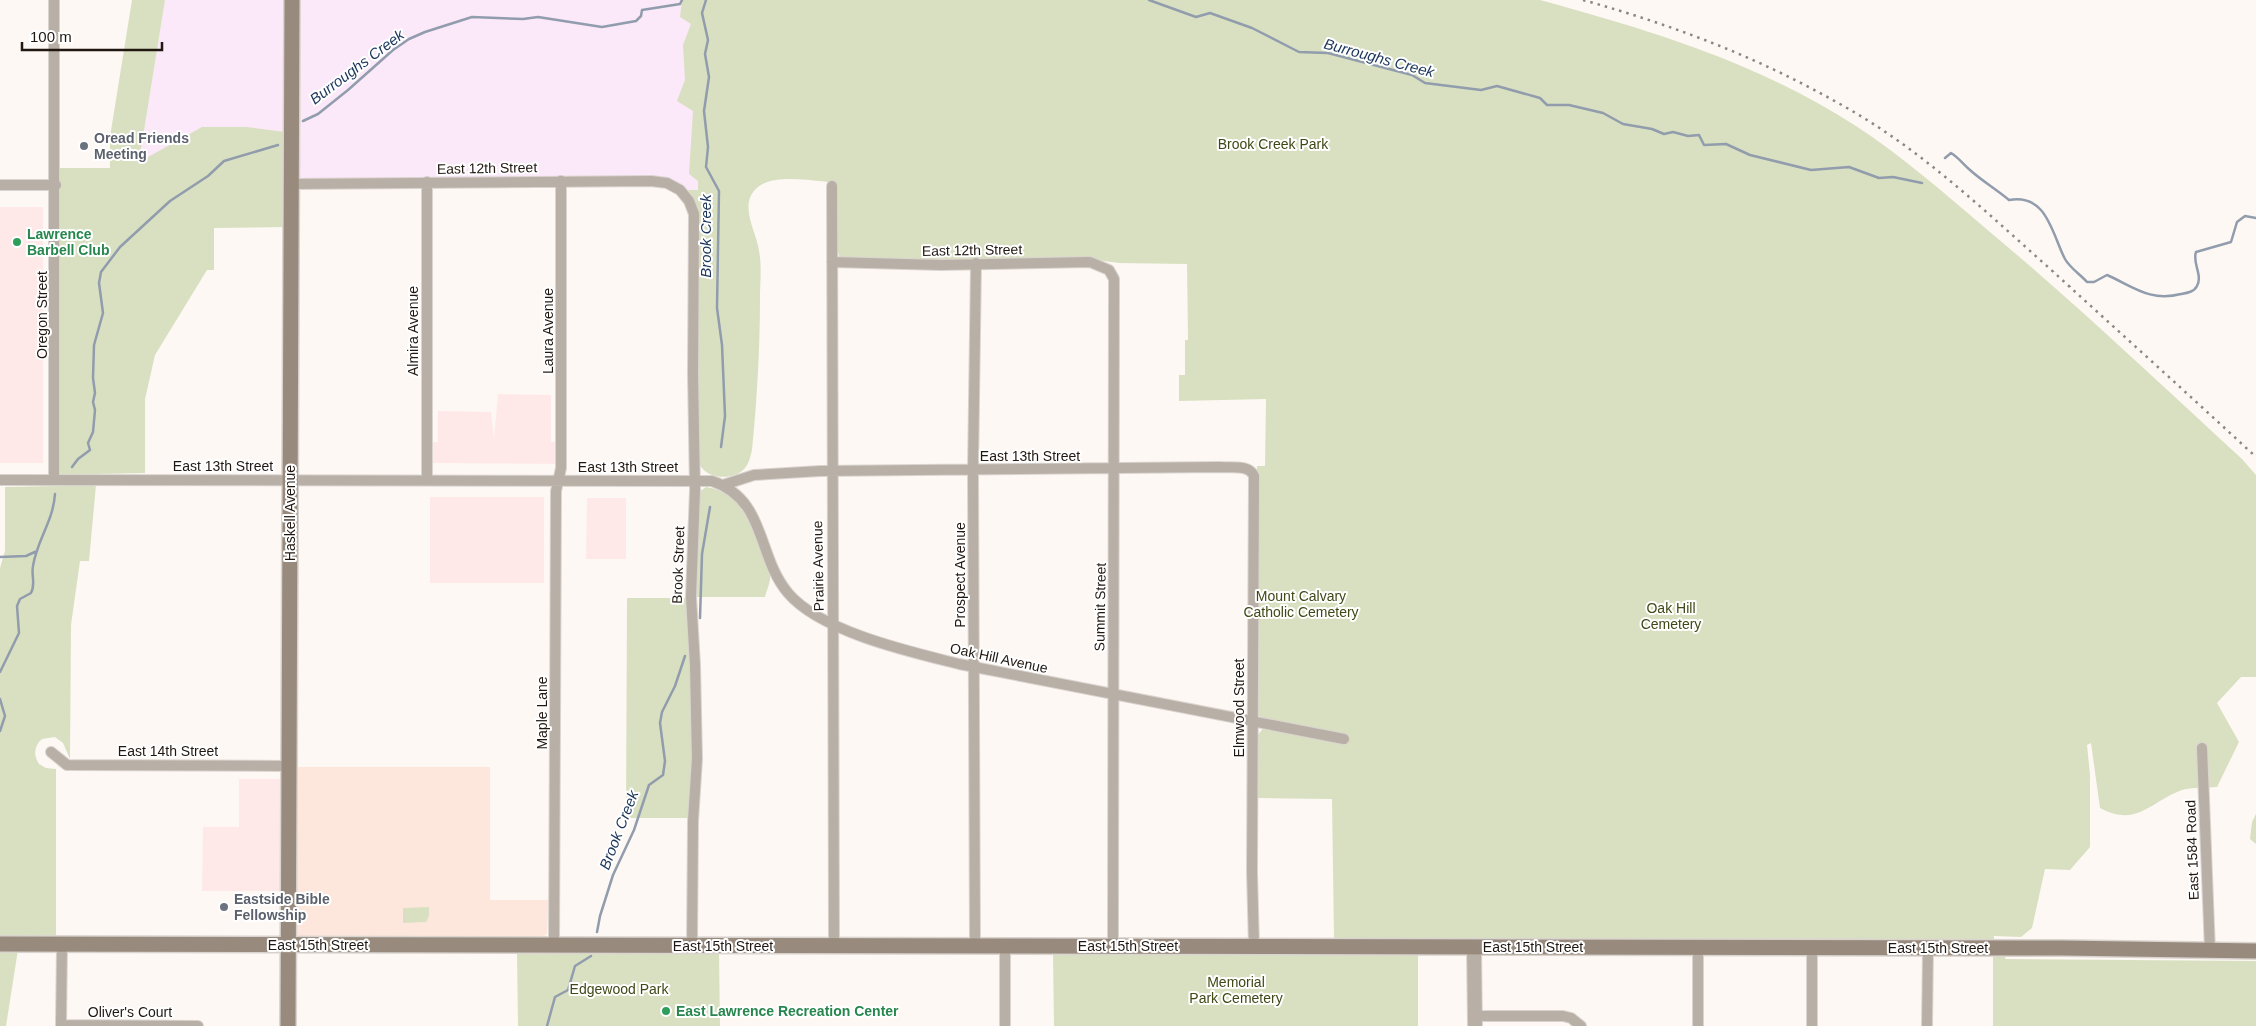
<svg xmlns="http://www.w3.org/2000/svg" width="2256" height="1026" font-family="Arial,sans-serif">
	<rect width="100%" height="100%" fill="#fdf8f4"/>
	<path fill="#ffe9e8" d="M0,207H43V463H0Z
		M498,394L551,395V442H562L561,464L427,463V442H438V411L491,412L494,438Z
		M430,497H544V583H430Z
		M587,498H626V559H586Z
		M239,779H280L282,891H202L203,827H239Z"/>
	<path fill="#fbe8f9" d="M165,0H708L698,3V190H686L681,186L285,178V132H276L139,163Z"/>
	<path fill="#fde7dc" d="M295,767H490V900H549L547,934L540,939L299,937L294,932Z"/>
	<path fill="#d9e0c1" d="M132,0H165L139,162L202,127H247L285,132L284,227L214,228V270H207L155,355L145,399V473L97,474L89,561H80L71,625L70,759L63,743L55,737L42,739C34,746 33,755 39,764L46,768L56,769V938L20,937L6,1026H0V568L5,551V487L58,486L59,168H110V137Z
		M682,0H1540C1653,31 1756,62 1856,126C1902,156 1943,192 1984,227C2073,301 2157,381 2242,459L2256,475V677H2241L2217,703L2239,742L2217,787C2207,788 2193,787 2182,790C2151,801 2137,828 2100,808L2091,743L2087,745L2090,775V847L2070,870L2045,869L2032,928L2021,937L1994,936V942L1334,940L1332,799L1257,798L1258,735L1269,720L1257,715V466H1265L1266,399L1179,401V375H1185V340H1188L1187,264L1119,263L1089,259L935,261L840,258L837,250V183C817,181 774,173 758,187C737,204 757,232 759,251C762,266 760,283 760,297C760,348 757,400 752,450C750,458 749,465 742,471C731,480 707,479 700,465C697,459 697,449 697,442L698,267L686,190H698V181L689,174L693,111L677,101L685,80L683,45L691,24L680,17Z
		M706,487C740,492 749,521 760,548C763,556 769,565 770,574C771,582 767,589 765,597H695L699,492Z
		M627,598H687L691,658L692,761L689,818H626Z
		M2256,814V844L2250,839L2252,822Z
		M429,907V916L426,922L403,923V908Z
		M517,952H719L720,1026H518Z
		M1053,953H1418V1026H1054Z
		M1993,955H2006L2005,959L2256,961V1026H1993Z"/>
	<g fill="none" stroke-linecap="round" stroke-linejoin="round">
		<path stroke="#919cac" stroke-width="2.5" d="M706,0L702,13L708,40L705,54L709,77L704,111L708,147L706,167L719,191L717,308L722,345L725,416L721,447
			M1149,0L1196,17L1210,13L1252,28L1299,52L1328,53L1412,75L1425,83L1481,90L1497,86L1540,98L1547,105H1569L1603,113L1623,124L1652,129L1664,134L1673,132L1688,136L1699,135L1704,145L1726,144L1750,155L1811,170L1849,167L1879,178L1893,177L1922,183
			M303,121L318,114L348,90L393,50L409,39L425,32L472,17L523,19L538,17L602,27L636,21L641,16L642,10L680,4L682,0
			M1945,158L1951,153C1959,158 1963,164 1970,170C1982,181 1996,189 2009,200C2047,193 2052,234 2065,259C2070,268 2081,275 2087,282H2094L2107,275C2134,287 2150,302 2181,294C2187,293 2194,292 2197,286C2203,275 2192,263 2196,252L2231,242L2237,222L2245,216L2256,218
			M72,467L78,459L90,450L88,443L93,432L95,410L93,402L95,393L93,378L94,345L103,313L99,283L101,272L120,247L170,201L208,176L224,161L278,145
			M0,557L26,556L37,551
			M700,618L702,554L710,507
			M0,672L19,633L17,606L20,599L31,593C36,584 31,576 33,566C37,540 53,522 55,494
			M0,699L5,716L0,731
			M597,932L600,916L613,875L634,830L649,785L663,775L665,761L660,723L662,712L675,686L685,656
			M547,1026L555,997L568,990L575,966L591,956"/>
		<g stroke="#dad4d0" stroke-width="12">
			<path id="minor" d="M427,182V480
				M292,184L651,181L667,183L680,190L689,201L694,214L693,374L695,490L691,597L695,665L697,759L693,821L692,946
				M0,185H56
				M832,186L834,946
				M832,262L941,265L1090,262L1109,270L1114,279L1113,946
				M0,480L712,481C767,500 756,555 788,593C821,632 911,652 959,664L1344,739
				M54,480V0
				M723,485L754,475L820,471L1219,467C1231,468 1249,464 1254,476L1252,872L1254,946
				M2202,748L2210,951
				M51,752L67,765L289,766
				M554,945L556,491L561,468V181
				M975,946L973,470L976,263
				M1005,946V1026
				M1812,948V1026
				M1475,1016H1563L1571,1018L1581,1026
				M61,1025L198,1026
				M61,1026L62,944
				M1698,1026V947
				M1927,1026L1928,948"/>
		</g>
		<g stroke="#dad4d0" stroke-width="16">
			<path id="tertiary" d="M1474,947L1475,1026"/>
		</g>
		<g stroke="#dad4d0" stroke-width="18">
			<path id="secondary" d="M0,944L2063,948L2256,951
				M288,1026L292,0"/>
		</g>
		<use href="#minor" stroke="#b8afa6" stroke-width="10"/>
		<use href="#tertiary" stroke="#b8afa6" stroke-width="14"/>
		<use href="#secondary" stroke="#988b7d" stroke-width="15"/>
		<path stroke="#8d8681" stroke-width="2.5" stroke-dasharray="2.5 5" stroke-linecap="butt" d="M1583,0C1679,27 1760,58 1847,108C1921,150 1984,210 2048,267C2117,330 2187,393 2256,457"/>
	</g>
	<g fill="#6b7280" stroke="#fff" stroke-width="2">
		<circle cx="84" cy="146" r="5"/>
		<circle cx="224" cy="907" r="5"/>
	</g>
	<g fill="#2e9e5b" stroke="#fff" stroke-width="2">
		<circle cx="17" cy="242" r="5"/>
		<circle cx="666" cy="1011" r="5"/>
	</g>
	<g text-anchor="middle" stroke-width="4" stroke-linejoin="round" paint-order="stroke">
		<g font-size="14" font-weight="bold" fill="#5b616d" stroke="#fff" text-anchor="start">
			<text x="94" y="143">Oread Friends<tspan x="94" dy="16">Meeting</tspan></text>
			<text x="234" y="904">Eastside Bible<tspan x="234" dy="16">Fellowship</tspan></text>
		</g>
		<g font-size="14" fill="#404816" stroke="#fff">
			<text x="1273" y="149">Brook Creek Park</text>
			<text x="1301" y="601">Mount Calvary<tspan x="1301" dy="16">Catholic Cemetery</tspan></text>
			<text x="1671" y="613">Oak Hill<tspan x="1671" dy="16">Cemetery</tspan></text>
			<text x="1236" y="987">Memorial<tspan x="1236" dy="16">Park Cemetery</tspan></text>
			<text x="619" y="994">Edgewood Park</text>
		</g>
		<g font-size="14" fill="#201711" stroke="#fff">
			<text transform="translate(487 168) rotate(-1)" y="5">East 12th Street</text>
			<text transform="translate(972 250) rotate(-1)" y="5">East 12th Street</text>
			<text transform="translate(42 315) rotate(-90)" y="5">Oregon Street</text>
			<text transform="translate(413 331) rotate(-90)" y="5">Almira Avenue</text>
			<text transform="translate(548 331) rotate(-90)" y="5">Laura Avenue</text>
			<text x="1030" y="461">East 13th Street</text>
			<text x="223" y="471">East 13th Street</text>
			<text x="628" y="472">East 13th Street</text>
			<text transform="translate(290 513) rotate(-90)" y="5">Haskell Avenue</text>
			<text transform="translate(678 565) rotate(-88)" y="5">Brook Street</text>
			<text transform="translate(818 566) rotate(-91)" y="5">Prairie Avenue</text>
			<text transform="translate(960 575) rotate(-90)" y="5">Prospect Avenue</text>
			<text transform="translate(1100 607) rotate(-89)" y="5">Summit Street</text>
			<text transform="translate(999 658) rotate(12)" y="5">Oak Hill Avenue</text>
			<text transform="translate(1239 708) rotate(-90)" y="5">Elmwood Street</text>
			<text transform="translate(542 713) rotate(-90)" y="5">Maple Lane</text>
			<text x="168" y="756">East 14th Street</text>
			<text transform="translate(2192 850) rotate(-92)" y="5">East 1584 Road</text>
			<text x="318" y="950">East 15th Street</text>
			<text x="723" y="951">East 15th Street</text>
			<text x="1128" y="951">East 15th Street</text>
			<text x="1533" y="952">East 15th Street</text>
			<text x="1938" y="953">East 15th Street</text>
			<text x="130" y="1017">Oliver's Court</text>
		</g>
		<g font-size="14" font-weight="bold" fill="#27864d" stroke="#fff" text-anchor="start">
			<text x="27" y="239">Lawrence<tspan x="27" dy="16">Barbell Club</tspan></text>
			<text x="676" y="1016">East Lawrence Recreation Center</text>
		</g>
		<g font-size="15" font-style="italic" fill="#1b365a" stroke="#fff">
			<text transform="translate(1379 58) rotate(15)" y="5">Burroughs Creek</text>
			<text transform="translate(357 67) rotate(-37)" y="5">Burroughs Creek</text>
			<text transform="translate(706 236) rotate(-90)" y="5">Brook Creek</text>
			<text transform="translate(619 830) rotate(-69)" y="5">Brook Creek</text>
		</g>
	</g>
	<path d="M22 42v8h140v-8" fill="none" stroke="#201711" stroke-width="2.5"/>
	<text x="30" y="42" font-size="15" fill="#201711" stroke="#ffffff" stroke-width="4" paint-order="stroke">100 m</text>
</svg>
